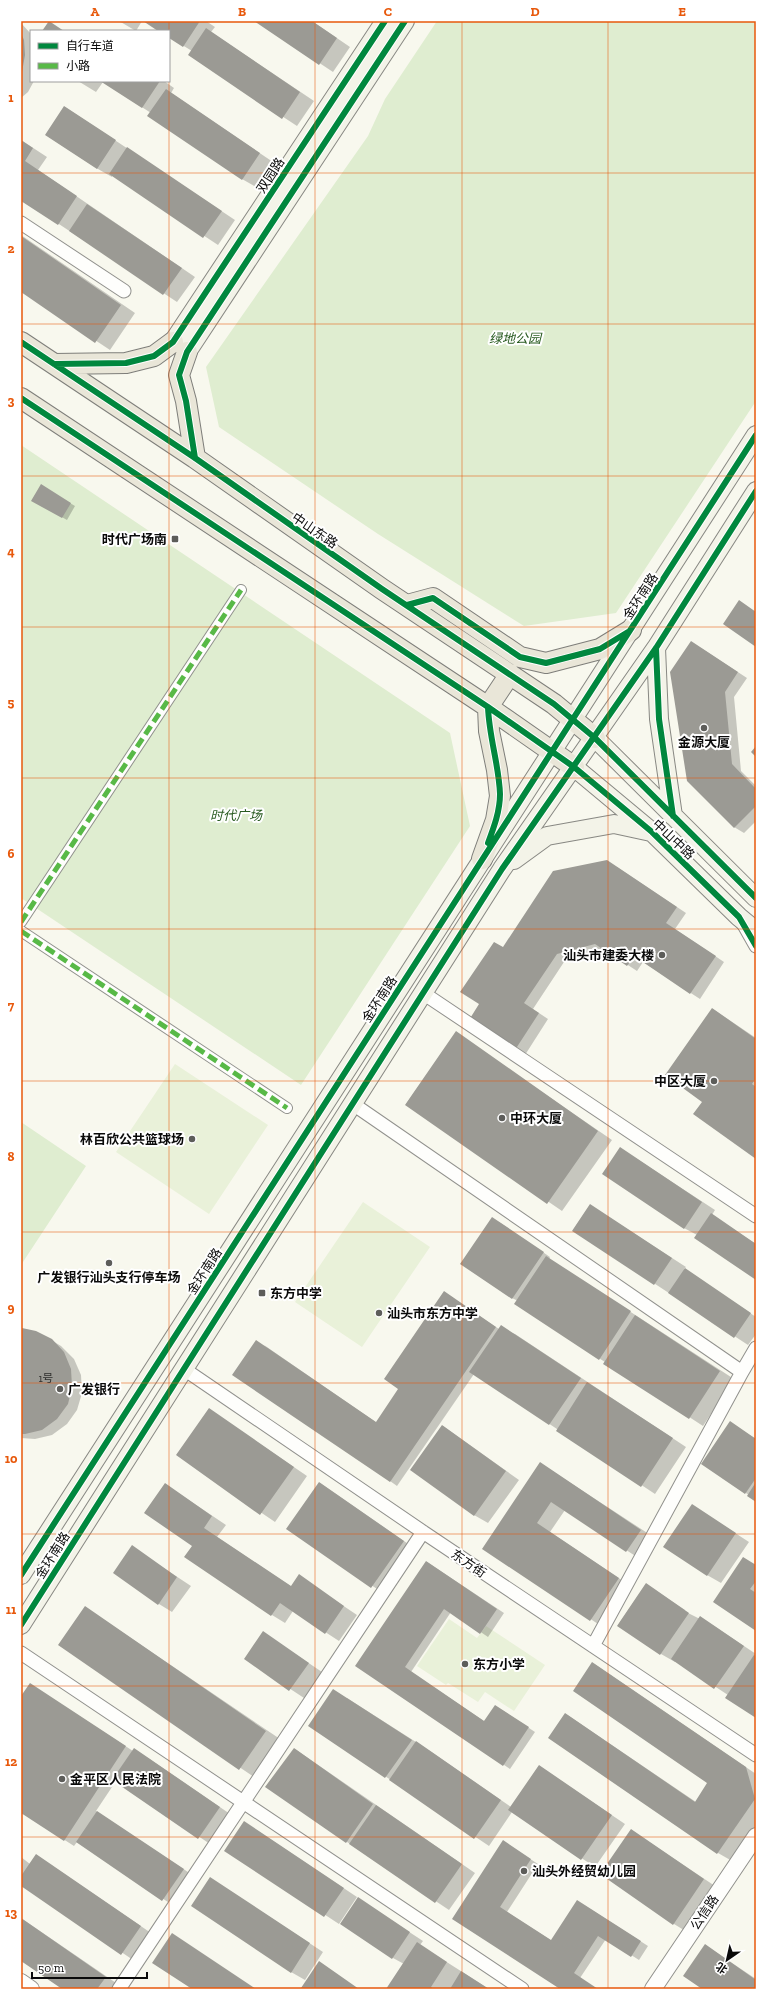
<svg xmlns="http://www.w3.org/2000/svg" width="777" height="2010" font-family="'Zilla Slab','Noto Sans SC',serif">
	<rect width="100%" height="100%" fill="#f8f8ee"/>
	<path fill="#dfedd0" d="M437,21H756V401L616,613L524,626L378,534L219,427L206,367L368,136L385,99Z
		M21,445L450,733L470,826L301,1085L21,898Z
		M21,1122L86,1166L21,1265Z"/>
	<path fill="#e9f1d9" d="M175,1064L268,1125L209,1214L116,1152Z
		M363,1202L430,1247L362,1347L295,1302Z
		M449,1619L477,1638L486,1626L545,1665L514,1711L485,1692L478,1702L448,1683L446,1685L417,1666Z"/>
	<path fill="#0003" d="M119,21H142L136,31Z
		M144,21H206L215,27L211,32L314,101L297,126L189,55L192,51L169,37V31H160Z
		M256,21H312L350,47L333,72Z
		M21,23L31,34V81H34L28,92L21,98Z
		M78,81H164L174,88L171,93L273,162L256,187L242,179L151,113L103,82L96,92Z
		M65,107L235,220L218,245L112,175V177L98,169L46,135Z
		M21,140L47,157L38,170L195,277L177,302L21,199Z
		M21,235L135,313L110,350L21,291Z
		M41,486L75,506L67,520L32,500Z
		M701,648L747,678L734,697L741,771L756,786V821L744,833L734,827Z
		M617,867L686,913L675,929L724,962L700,999L643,962L637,971L605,950L566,959L533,1009L548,1019L525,1055L515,1049L480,1004L504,948Z
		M713,1009L756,1038V1158L703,1101Z
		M456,1033L612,1140L562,1211L406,1104Z
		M634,1157L715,1210L712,1215L756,1244V1279L697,1235L684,1228Z
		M590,1205L686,1267L684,1269L756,1317V1334L748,1345L573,1230Z
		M499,1222L550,1257L549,1259L734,1379L703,1426L516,1304L518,1301L512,1298Z
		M451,1297L499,1329L515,1334L686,1447L655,1494L474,1374L397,1486L390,1481L264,1345L377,1423L400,1389Z
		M23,1330L51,1340L61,1346L74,1359L81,1375L82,1393L77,1410L67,1424L52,1435L35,1439L21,1438V1332Z
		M209,1409L307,1476L275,1522L177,1455Z
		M730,1423L756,1439V1501L746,1493Z
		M443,1426L519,1480L488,1523L474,1515Z
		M540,1463L655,1538L640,1559L565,1510L550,1532L632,1587L604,1628L484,1548Z
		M320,1483L417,1550L386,1595L288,1529Z
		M165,1484L226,1525L217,1537L292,1587L299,1576L357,1615L339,1641L293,1611L285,1623L272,1615L193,1545Z
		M692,1505L749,1542L721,1583L707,1575Z
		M132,1547L191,1586L172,1612L159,1604Z
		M427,1562L504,1613L488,1637L451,1612L411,1672L484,1721L502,1710L535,1732L510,1769L357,1665Z
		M756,1565V1630L714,1601Z
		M646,1584L685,1610L684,1611L714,1626L756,1654V1717L728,1695L676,1661L675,1662L661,1654L618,1625Z
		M85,1607L280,1739L254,1777L59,1645Z
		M264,1633L322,1672L304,1698L245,1659Z
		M593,1663L756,1774V1825L732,1861L718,1853L566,1714L696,1802L709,1783Z
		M39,1690L133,1751L148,1758L233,1816L213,1846L116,1781L96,1811L197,1878L177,1908L77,1842L74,1846L21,1812V1698Z
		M347,1698L430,1751L511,1807L539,1766L625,1824L595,1867L512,1812L489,1846L309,1725Z
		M295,1749L475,1873L449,1910L347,1842Z
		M631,1830L718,1888L687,1932L674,1924Z
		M258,1831L357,1897L339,1924L226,1850Z
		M510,1846L538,1864L507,1912L552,1941L584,1905L648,1946L639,1960L606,1939L580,1978L597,1989H562L453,1919Z
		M36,1855L154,1935L136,1962L21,1884V1857L30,1864Z
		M210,1878L323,1952L305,1980L291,1972Z
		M359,1899L423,1941L420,1945L489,1989H388L404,1964L393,1958Z
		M21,1918L119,1985L116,1989H64L21,1960Z
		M705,1945L756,1979V1989H704Z"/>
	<path fill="#9b9a94" d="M49,21L64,31H42Z
		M143,21H200L183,47L169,38V31H158Z
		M254,21H312L337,38L319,65Z
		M206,28L300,92L282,119L188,55Z
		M21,33L24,40L25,55L22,72Z
		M100,81H160L142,108Z
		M166,89L260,153L242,180L147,116Z
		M64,106L116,140L97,169L45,135Z
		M21,140L33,148L25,161L77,196L58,225L21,201Z
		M127,147L222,211L203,238L109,174Z
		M87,204L182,268L163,295L69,231Z
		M21,236L121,305L95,343L21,292Z
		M41,484L71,503L62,518L31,501Z
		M739,600L756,612V647L723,624Z
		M691,641L738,672L725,692L732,764L756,789V806L734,828L687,781L670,672Z
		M756,746V757L751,752Z
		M607,860L677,907L666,923L716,956L690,994L634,956L627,966L595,944L557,954L524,1003L539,1013L515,1050L469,1020L479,1004L460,992L494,942L503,947L553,871Z
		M712,1008L756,1039V1078L752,1084L756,1087V1159L693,1114L702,1102L665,1075Z
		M456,1031L598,1131L547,1204L405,1105Z
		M620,1147L702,1202L684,1229L602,1174Z
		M590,1204L672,1258L654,1285L572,1231Z
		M711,1213L756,1244V1280L694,1238Z
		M492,1217L544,1252L512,1299L460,1264Z
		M546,1256L631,1311L599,1360L514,1304Z
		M685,1268L751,1313L734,1338L668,1293Z
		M444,1291L496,1327L390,1482L232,1375L256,1340L376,1422L398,1389L384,1379Z
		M635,1315L720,1371L689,1419L603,1364Z
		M501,1325L581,1378L549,1425L469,1372Z
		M22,1328L36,1331L52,1339L64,1352L71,1369L72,1387L68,1404L57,1419L42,1430L25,1434H21Z
		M587,1382L673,1438L641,1487L556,1431Z
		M209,1408L294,1467L260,1515L176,1455Z
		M730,1421L756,1439V1478L745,1494L701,1464Z
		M442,1425L506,1471L474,1516L410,1470Z
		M540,1462L641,1530L626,1552L551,1502L537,1523L619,1578L590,1621L482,1549Z
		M319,1482L404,1541L371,1588L286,1529Z
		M756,1482V1502L747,1496Z
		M165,1483L212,1516L204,1528L291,1586L299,1574L344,1606L325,1634L280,1603L271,1616L184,1557L192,1546L144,1513Z
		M692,1504L736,1533L707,1576L663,1547Z
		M132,1545L177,1577L158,1605L113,1573Z
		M743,1557L756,1565V1581L750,1589L756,1593V1631L713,1602Z
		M426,1561L497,1609L480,1634L444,1609L405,1667L484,1721L495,1705L529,1727L503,1766L355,1666Z
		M646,1583L689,1613L660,1655L617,1626Z
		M85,1606L266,1731L239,1770L58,1645Z
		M700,1616L744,1646L714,1689L671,1659Z
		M263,1631L309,1663L289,1691L244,1659Z
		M754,1655L756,1656V1718L725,1698Z
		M592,1662L746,1767L755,1799L717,1854L548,1738L565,1713L695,1802L707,1783L573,1691Z
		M30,1683L126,1746L64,1841L21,1813V1696Z
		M333,1689L412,1740L385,1778L308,1726Z
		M416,1741L501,1800L474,1839L389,1780Z
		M134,1748L220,1807L198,1839L112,1780Z
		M294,1748L373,1804L346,1843L265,1787Z
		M539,1765L612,1815L581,1860L508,1810Z
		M376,1805L462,1864L435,1903L349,1844Z
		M97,1811L184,1869L162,1901L76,1842Z
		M244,1821L344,1888L324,1917L224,1851Z
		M631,1829L704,1879L673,1925L600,1874Z
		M503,1840L531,1859L500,1907L551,1940L577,1900L641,1941L631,1957L598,1936L574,1973L598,1989H560L452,1919Z
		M36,1854L141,1926L121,1955L21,1886V1876Z
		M210,1877L310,1943L291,1973L191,1906Z
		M358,1897L410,1932L392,1959L340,1924Z
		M21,1918L106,1977L97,1989H62L21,1961Z
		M172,1933L256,1989H192L152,1963Z
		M417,1942L447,1962L431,1987L434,1989H386Z
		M705,1944L756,1980V1989H702L683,1976Z
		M319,1961L359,1989H303L301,1988Z
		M461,1971L489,1989H450Z"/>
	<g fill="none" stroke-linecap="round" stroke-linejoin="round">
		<g stroke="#91918d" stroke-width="12">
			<path id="pedestrian" d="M21,922L241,590
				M21,931L287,1108"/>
		</g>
		<g stroke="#91918d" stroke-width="15">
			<path id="minor" d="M21,223L124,291
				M743,923L756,946
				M423,993L756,1216
				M353,1104L742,1372L756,1348
				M184,1369L423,1532L756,1755
				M593,1646L742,1372
				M21,1653L522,1989
				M119,1989L423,1532"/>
		</g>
		<g stroke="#91918d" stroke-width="18">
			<path id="tertiary" d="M21,1982L31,1989
				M653,1989L756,1836"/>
		</g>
		<g stroke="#888883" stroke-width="20">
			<path id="secondary" d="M173,342L385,21
				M187,352L405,21
				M656,648L659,719L673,816
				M595,738L756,898
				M574,767L652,832L739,917L756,931
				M514,860L547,836L614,824L651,832
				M21,1575L756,435
				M21,1625L502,869L656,648L756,491"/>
		</g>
		<g stroke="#7e7e7a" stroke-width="22">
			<path id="primary" d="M21,342L195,458L382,589L554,704L595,738
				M187,352L179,375L186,401L195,458
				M54,364L126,363L154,356L173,342
				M21,398L488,707L574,767
				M407,605L433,598L520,657L546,663L600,649L631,630
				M482,859L496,820L500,796L497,770L489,731L488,707L510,674"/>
		</g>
		<use href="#pedestrian" stroke="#fefefc" stroke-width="10"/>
		<use href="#minor" stroke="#fefefc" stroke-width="13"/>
		<use href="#tertiary" stroke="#fefefc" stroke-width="16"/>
		<use href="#secondary" stroke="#f3f3e8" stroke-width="18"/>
		<use href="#primary" stroke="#e9e6d8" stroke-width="20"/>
		<path stroke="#58b947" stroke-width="5" stroke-dasharray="10 5" stroke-linecap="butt" d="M21,922L241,590
			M21,931L287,1108"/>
		<g stroke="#fff" stroke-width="8">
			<path id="cycleway" d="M21,342L195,458L382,589L554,704L595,738L756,898
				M54,364L126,363L154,356L173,342L385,21
				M21,398L488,707L574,767L652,832L739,917L756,946
				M195,458L186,401L179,375L187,352L405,21
				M407,605L433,598L520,657L546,663L600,649L628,632
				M656,648L659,719L673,816
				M488,707C489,737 499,765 500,794C500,811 494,827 488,843
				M21,1575L756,435
				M21,1625L502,869L656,648L756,491"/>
		</g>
		<use href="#cycleway" stroke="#00873e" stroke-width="6"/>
	</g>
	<path fill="none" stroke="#e8590c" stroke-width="1" stroke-opacity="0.55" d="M169,21V31M315,21V1989M462,21V1989M608,21V1989M169,81V1989M21,173H756M21,324H756M21,476H756M21,627H756M21,778H756M21,929H756M21,1081H756M21,1232H756M21,1383H756M21,1534H756M21,1686H756M21,1837H756"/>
	<g fill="#5d5d5a" stroke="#fff" stroke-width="1.5">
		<rect x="171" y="535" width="8" height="8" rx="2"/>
		<circle cx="704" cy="728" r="4"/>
		<circle cx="662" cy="955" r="4"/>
		<circle cx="714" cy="1081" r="4"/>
		<circle cx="502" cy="1118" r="4"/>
		<circle cx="192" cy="1139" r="4"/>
		<circle cx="109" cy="1263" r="4"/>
		<rect x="258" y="1289" width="8" height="8" rx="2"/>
		<circle cx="379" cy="1313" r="4"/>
		<circle cx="60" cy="1389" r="4"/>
		<circle cx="465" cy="1664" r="4"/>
		<circle cx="62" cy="1779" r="4"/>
		<circle cx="524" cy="1871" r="4"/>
	</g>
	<g text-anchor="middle" stroke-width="4" stroke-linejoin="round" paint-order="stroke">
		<g font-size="11" fill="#2e2e2c">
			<text x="46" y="1382">1号</text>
		</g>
		<g font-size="13" fill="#0a0a0a" stroke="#fff">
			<text transform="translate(270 175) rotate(-57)" y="5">双园路</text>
			<text transform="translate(315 530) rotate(34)" y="5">中山东路</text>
			<text transform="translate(640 596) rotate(-57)" y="5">金环南路</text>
			<text transform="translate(674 839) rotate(43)" y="5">中山中路</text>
			<text transform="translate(379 999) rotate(-57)" y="5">金环南路</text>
			<text transform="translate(204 1271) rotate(-57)" y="5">金环南路</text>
			<text transform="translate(52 1555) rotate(-58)" y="5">金环南路</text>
			<text transform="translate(469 1563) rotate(34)" y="5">东方街</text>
			<text transform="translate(704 1912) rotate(-56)" y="5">公信路</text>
		</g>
		<g font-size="13" font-style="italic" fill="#295b21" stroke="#fff">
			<text x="515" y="343">绿地公园</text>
			<text x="236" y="820">时代广场</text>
		</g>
		<g font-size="13" font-weight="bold" fill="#0a0a0a" stroke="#fff" text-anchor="start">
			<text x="167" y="544" text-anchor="end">时代广场南</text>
			<text x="704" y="747" text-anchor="middle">金源大厦</text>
			<text x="654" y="960" text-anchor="end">汕头市建委大楼</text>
			<text x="706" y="1086" text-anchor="end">中区大厦</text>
			<text x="510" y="1123">中环大厦</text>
			<text x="184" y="1144" text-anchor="end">林百欣公共篮球场</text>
			<text x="109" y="1282" text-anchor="middle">广发银行汕头支行停车场</text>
			<text x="270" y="1298">东方中学</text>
			<text x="387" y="1318">汕头市东方中学</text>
			<text x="68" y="1394">广发银行</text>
			<text x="473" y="1669">东方小学</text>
			<text x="70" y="1784">金平区人民法院</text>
			<text x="532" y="1876">汕头外经贸幼儿园</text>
		</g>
	</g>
	<rect width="777" height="2010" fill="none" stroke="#ffffff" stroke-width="44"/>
	<rect x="30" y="30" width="140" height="52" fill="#ffffff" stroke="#9d9d9d"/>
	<rect x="38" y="43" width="20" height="6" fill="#00873e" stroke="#9d9d9d"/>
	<text x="66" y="50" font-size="12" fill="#0a0a0a">自行车道</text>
	<rect x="38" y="63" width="20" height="6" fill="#58b947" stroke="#9d9d9d"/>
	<text x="66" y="70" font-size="12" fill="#0a0a0a">小路</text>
	<g transform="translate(727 1960) rotate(214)" stroke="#ffffff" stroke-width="3" paint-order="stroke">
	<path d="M0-3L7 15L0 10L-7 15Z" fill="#0a0a0a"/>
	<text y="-6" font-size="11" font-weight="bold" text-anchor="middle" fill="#0a0a0a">北</text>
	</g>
	<path d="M32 1972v6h115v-6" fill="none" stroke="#0a0a0a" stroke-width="2"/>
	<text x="38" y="1972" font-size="12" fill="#0a0a0a" stroke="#ffffff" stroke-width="3" paint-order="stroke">50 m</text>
	<rect x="22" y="22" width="733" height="1966" fill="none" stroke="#e8590c" stroke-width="1.5"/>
	<g font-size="13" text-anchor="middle" font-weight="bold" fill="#e8590c">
		<text x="95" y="16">A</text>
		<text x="242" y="16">B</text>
		<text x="388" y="16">C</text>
		<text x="535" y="16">D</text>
		<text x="682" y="16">E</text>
		<text x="11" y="102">1</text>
		<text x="11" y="253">2</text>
		<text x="11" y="405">3</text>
		<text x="11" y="556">4</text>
		<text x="11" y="707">5</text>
		<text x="11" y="858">6</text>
		<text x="11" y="1010">7</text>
		<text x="11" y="1161">8</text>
		<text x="11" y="1312">9</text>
		<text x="11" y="1463">10</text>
		<text x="11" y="1614">11</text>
		<text x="11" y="1766">12</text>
		<text x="11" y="1917">13</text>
	</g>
</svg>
